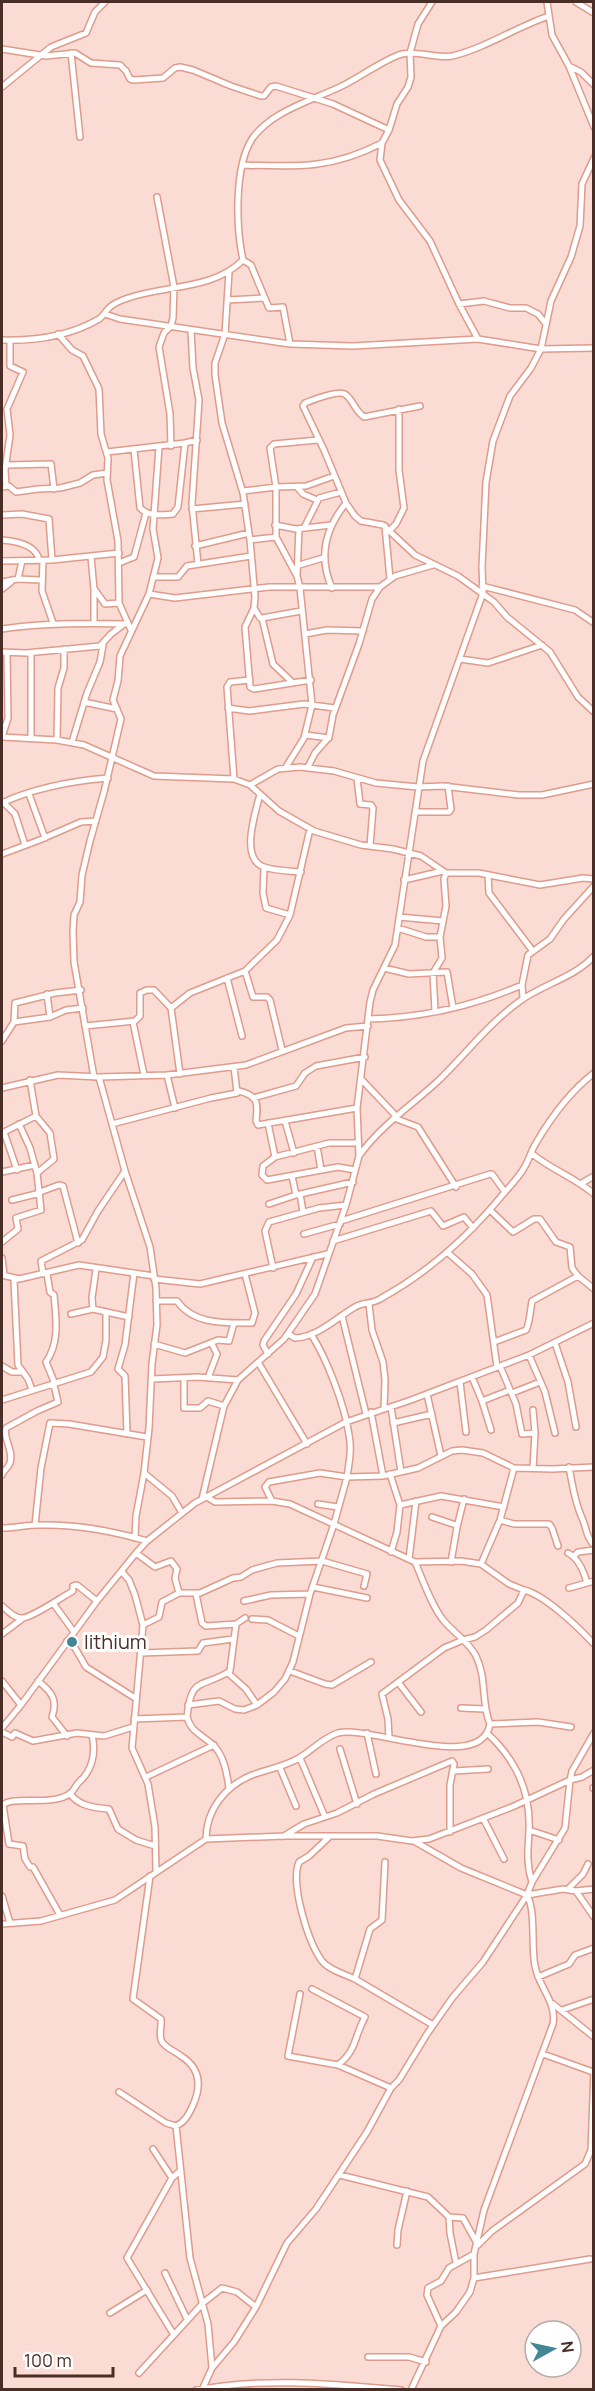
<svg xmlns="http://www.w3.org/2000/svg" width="595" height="2391" font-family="Manrope,sans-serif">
	<rect width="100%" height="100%" fill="#fadcd5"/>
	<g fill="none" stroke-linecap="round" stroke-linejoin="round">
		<g stroke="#df9b8b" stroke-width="8">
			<path id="street" d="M432,2L418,24L410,53L411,77L408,87L397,104L389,130L382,143L380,160L399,200L430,241L459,304L478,339L541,349L594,348
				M547,2L552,35L569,66L594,127
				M576,2L594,13
				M2,49L46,56L75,53L91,63L120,65L126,71L130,79L134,80L163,78L175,68L180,67L193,70L231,86L261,96H264L271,87L276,86L333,104L389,130
				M71,53L80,137
				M569,66L581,72L594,85
				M2,87L51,47L86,33L95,12L105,2
				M244,165C297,167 332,169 382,143
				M157,197L174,287L173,318L171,326L164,333L159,347L170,414L171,446
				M243,260L251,265L269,308L283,307L290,344
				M229,272L225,334L215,363V375L222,423L243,493L250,540L255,597L254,608L245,627L250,687L254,689L311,680
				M227,300L264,298
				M459,304L484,301L510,308H526L538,314L546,324
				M105,314L120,319L290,344L353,346L478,339
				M191,330L193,368L199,400L192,504L198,564
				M58,334L72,350L83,356L99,389L101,434L108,458L107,480L118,541L119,603L131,630
				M2,340C34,341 70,336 99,319C104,316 104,313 108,309C112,304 122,300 128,298C166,285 213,290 243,260C236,228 234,167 252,139C258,130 270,120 279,115C299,103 321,96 342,86C357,79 388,57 402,54C418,50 435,59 452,56C486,48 516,27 549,16
				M420,406L364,417C354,410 354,401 346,395C340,389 313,400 305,403L303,406L324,450L346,503L355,516L361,521L383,525L415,555L458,576L494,602L507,617L550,652L578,697L594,712
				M134,450L140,508C149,517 162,515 173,514L178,507L185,443L197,440
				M107,452L185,443
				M6,465L51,464L54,489
				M6,486L5,470L10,435L7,409L23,372L10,366V340
				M2,487L9,486L16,492L38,489L60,488L80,483L93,475L107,473
				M297,487L303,494L317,500
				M243,491L276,487L306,486L334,476
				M192,509L245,504
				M2,515L22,514L49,519L52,560
				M275,525L296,529L331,525
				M385,526L390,579
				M304,528L319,498L341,492
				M390,530L396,524L404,508L399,470V409
				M2,540C15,541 36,544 39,560
				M250,540L276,537
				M195,546L249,533
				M91,557L94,589V623
				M43,560L42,591L53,623
				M2,561L52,560L119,553
				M119,563L134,557L146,513
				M299,565L323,558
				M297,575L299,529
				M153,577H178L187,566L251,556
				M18,579L22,561
				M2,582L18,579L41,580
				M482,586L575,610L594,623
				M332,588C318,557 325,529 346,503
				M2,589L11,582
				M95,590L105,604L119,603
				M149,594L175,598L269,587H380
				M254,608L260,618H262L273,664L292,682
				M262,618L301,611
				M2,629C44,623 84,623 126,624
				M305,634L327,630L363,631
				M2,652L26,653L100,646L111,634L124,624
				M460,659L488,663L542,645
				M84,702L117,709
				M228,708L249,711L304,704L335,708
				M306,735L329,738
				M2,737L57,740L84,745L154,776L234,779L250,785L278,769L300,767L334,771L376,783L418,787L443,786L519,795H542L594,784
				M2,737L8,718L7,653
				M31,738V653
				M57,740L58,688L64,668V649
				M72,742L87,693L100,662L103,645
				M286,767L304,738L312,705L300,588L297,576L276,537V487L270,448L274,444L318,440
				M308,767L315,753L329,737L333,715L359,644L372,599L380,587L395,576L433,565
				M357,778L360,804L371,805L373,808L370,846
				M234,779L227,687L230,682L250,680
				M250,785L279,811L314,831L361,845L393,849L421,856L446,873H479L540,885L583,878L594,879
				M29,794L45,838
				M260,794C256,811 239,859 264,867C276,871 289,871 301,872
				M3,802L15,814L25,845
				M2,803C34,788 72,781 108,778
				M415,812H449L451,809L448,786
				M2,854L37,841L81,822L96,821
				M264,867L263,893L266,908L290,915
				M488,875L489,893L532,950
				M404,880L443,871
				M399,917L443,921
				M398,928L426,937H440L442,958L433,973L435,1011
				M440,937L446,906L444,879L446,873
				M384,968L409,974L447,972L453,1008
				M245,971L253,997H267L270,1000L282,1050
				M227,978L242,1036
				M47,994L50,1017
				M523,998L522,985L528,955L550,939L564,919L594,886
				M171,1008L190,993L245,971L277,940L290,915L310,829
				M368,1019C421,1018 473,1006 522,985
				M14,1022L50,1017L66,1010L83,1008
				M133,1022L144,1075
				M85,1026L135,1021L140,1016V993L147,990H154L171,1008L180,1074
				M2,1041L14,1022L15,1003L55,993L81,990
				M167,1075L175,1108
				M94,1077L74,962L73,931L74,915L80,902L82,875L90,841L104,792L121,719L113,700L118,681L120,656L149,594L158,558L153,529L159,447
				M99,1077L125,1171L150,1247L156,1288L157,1325L152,1364L149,1428L144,1473L136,1516L135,1538
				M361,1079L396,1116
				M2,1088L58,1075L99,1077L167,1075L246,1065L346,1028L368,1026
				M239,1091C259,1096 258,1104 256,1121L258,1125L357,1108
				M253,1098L296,1086L305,1073L316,1066L365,1057
				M394,1118L418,1127L456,1187
				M285,1121L294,1153
				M268,1123L275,1157L329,1143H358
				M19,1124L30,1148L37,1173
				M112,1124L211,1098L237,1093L234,1067
				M4,1132L17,1170
				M2,1133L36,1116L30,1080
				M317,1146L321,1170
				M531,1153C550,1169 574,1177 594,1194
				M359,1156C380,1126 411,1106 438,1081C466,1054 488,1024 520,1001C543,984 574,978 594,956
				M275,1157L263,1166L262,1175L267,1180L338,1167L355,1170
				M2,1172L35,1165
				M292,1176L296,1195
				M582,1183L594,1176
				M40,1192L59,1185L63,1186L78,1243
				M300,1194L303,1212
				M12,1200L40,1193
				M269,1204L296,1195L353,1182
				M490,1210L513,1232L534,1219H540L556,1242L570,1247L572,1268L578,1276L594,1289
				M341,1221L490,1174H492L505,1192
				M304,1234L340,1224
				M333,1241L431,1211L443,1226L464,1217L473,1228
				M2,1242L18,1229L16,1218L41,1210L37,1173L54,1159L50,1133L36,1116
				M447,1252L472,1274L487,1295L497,1367
				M2,1258L4,1275
				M273,1268L265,1231L269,1222L319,1208L346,1205
				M43,1274L41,1261L82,1240L98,1211L125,1171
				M47,1274L50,1292L54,1295C56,1319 60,1342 46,1362L55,1384
				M2,1275L19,1279L79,1265L154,1276
				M18,1279L14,1281L18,1365L28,1379L32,1390
				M154,1279L200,1284L327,1254
				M156,1301H177C194,1325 225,1323 252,1323L255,1313L245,1274
				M369,1304L372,1330L383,1362L385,1380L384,1409
				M93,1309L92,1298L96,1269
				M71,1314L93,1309L129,1317
				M342,1316L366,1414
				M288,1334L295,1338C318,1337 336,1318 355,1307C363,1302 372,1304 380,1299C429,1272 469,1236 504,1193C511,1185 519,1177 524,1168C529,1160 531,1151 536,1143C550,1119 571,1091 594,1073
				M494,1342L526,1330C529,1326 531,1307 532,1301L578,1276
				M555,1343L568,1382L576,1427
				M154,1344L185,1353L218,1340L229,1341L234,1323
				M268,1354L263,1345L264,1341L296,1294L313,1257
				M529,1355L545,1392L555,1433
				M258,1362L307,1444
				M2,1366L12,1372H22
				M500,1366L516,1404L522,1434L535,1433L533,1468
				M472,1377L482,1401L510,1390
				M208,1378L217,1354L212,1344
				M152,1379L198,1377L238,1380
				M184,1379V1408H200L208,1401L224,1406
				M460,1382L466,1432
				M512,1393L540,1382
				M427,1394L441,1456
				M2,1400L91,1372L103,1357L106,1340V1312
				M482,1401L491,1430
				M391,1407L401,1472
				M533,1410L535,1433
				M393,1423L432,1414
				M127,1434L125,1376L118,1369L125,1345L134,1273
				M569,1467C573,1487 574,1500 582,1518C587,1528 585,1536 594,1545
				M144,1473L172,1496L182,1513
				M390,1474L400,1505L397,1532L391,1552
				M2,1475C4,1469 8,1469 10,1463C14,1450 3,1440 6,1428L37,1411L58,1402L54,1385
				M383,1476L418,1468L452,1451L462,1450L483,1453L514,1468L552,1469L594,1467
				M207,1497L215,1502L272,1501L290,1504L415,1562L461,1561L481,1564L509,1584L524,1590
				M202,1499L224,1406L238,1380L284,1339L315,1294L346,1205L359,1156L357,1108L370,1002L373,990L395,945L423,761L483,593L482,567L486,482L493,441L510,396L531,368L541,349L551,301L571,257L580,226L582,184L594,158
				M272,1501L265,1487L269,1482L320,1473L347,1477C349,1463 352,1449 349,1435C345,1406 327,1359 311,1334
				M318,1504L338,1507
				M400,1505L441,1496L504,1507
				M432,1517L456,1525L457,1527L451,1562
				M500,1520L514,1524H549L552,1528L558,1546
				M35,1525L41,1468L50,1423L69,1424L147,1437
				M457,1527L464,1499
				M2,1528C14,1528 27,1525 39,1525C74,1524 113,1531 147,1541
				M136,1553L155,1567L171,1561L177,1569L175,1578L179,1593
				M568,1553C578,1558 584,1572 587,1583L594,1581
				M574,1556L578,1552L594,1550
				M409,1559L416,1501
				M415,1562C423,1580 432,1607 444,1621C454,1633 469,1642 476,1656C487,1678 481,1703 490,1724
				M481,1564L500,1520L514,1468
				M122,1572L129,1580L135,1595L143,1625L132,1748L148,1784L155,1827L156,1871
				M313,1587L367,1598
				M569,1588L587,1583
				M196,1594L202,1623L206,1626L236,1624
				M244,1601L271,1595L310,1594
				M53,1603L74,1632
				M2,1606C7,1610 15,1619 22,1618C32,1618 63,1596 73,1591V1586L77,1585L97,1601
				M252,1619L268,1620L299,1636
				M143,1625L159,1617L162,1602L179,1593H200L233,1578L241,1577L252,1570L277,1563L322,1561L367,1574L364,1586
				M2,1634L22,1619
				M67,1641L75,1648L86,1667L135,1698
				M141,1653L198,1651L203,1643L233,1639
				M290,1671L325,1684L332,1685L371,1662
				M228,1673L246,1689L257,1705
				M2,1681L21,1705
				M38,1681C52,1692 58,1700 52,1717L67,1736
				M398,1682L421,1712
				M188,1705L219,1701L235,1709L244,1710L257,1705L274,1692L285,1679L293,1662L310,1594L334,1524L347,1477L383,1476L371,1412
				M461,1708L484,1709
				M187,1717C191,1675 202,1689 230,1671L236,1624L245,1618
				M134,1719L187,1717C191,1732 201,1734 212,1744C224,1754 227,1774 229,1788
				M2,1728L21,1705L97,1601L136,1553L147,1541L195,1503L346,1422L411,1400L529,1355L594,1323
				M2,1732L12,1737L15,1733L33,1741L77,1733L104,1736L133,1727
				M367,1733L376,1774
				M488,1734C516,1760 531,1792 529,1831C528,1849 526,1864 532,1882
				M389,1738L388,1719L382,1694L444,1648L463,1640L475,1637L486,1630L518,1603L524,1590C545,1595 578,1627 594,1644
				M340,1749L357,1804
				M300,1758L325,1817
				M280,1768L296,1806
				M454,1771L488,1769
				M146,1777L214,1745
				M593,1788H594
				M70,1793C77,1806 96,1808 109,1809L118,1829L136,1840L155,1846
				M483,1818L504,1859
				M529,1830L559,1840
				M284,1836L304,1824L337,1813L374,1794L452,1761L454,1764L450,1785V1832
				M328,1838L309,1856L299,1862C290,1884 308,1942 322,1961C329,1970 344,1974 355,1979
				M206,1839L284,1836H377L412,1841L429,1839L512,1807L570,1780L572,1771L594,1733
				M414,1841L461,1868L527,1895L532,1882L565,1828L570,1780L582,1777L594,1770
				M385,1862L382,1920L370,1929L355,1979L433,2025
				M150,1876L133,1999L161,2019C162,2027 158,2035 162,2042C167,2049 175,2051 181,2056C200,2068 202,2085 193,2105C189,2114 185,2122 176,2126
				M568,1889L583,1874L588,1864
				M576,1891L594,1917
				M527,1895L563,1889L576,1891L594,1889
				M2,1896L10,1923
				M60,1915L33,1867H30L25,1859L23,1846L9,1844L3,1805C13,1795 53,1807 71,1793C74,1790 76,1785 79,1782C93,1770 96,1752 92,1735
				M2,1924L41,1921L115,1900L206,1839C206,1810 225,1786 252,1775C268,1769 284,1767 299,1758C311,1751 324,1737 338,1733C370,1725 482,1774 490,1724L538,1722L571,1727
				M538,1977L569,1964L575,1955L594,1948
				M312,1989L365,2017C354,2037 357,2050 338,2065
				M300,1994L288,2056L338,2065L391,2088
				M553,2004L594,2037
				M562,2010L594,1999
				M543,2054L593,2072
				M119,2092L166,2123L176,2126L190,2258L208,2324L212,2368
				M153,2149L172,2178
				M340,2175L428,2197L449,2217L463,2218L478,2245L492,2231L585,2164L591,2150L594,2070
				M449,2217L450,2233L456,2263
				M397,2245L398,2230L407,2191
				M165,2273L187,2319
				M474,2278L590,2259
				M110,2313L147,2290
				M441,2326L427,2295L428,2288L441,2281L449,2268L474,2254
				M174,2335L127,2258L172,2178L180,2171
				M368,2357H409L426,2362
				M139,2373L204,2302L222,2288L237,2292L256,2307
				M196,2390C265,2377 332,2384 401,2390
				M202,2390L212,2368L234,2342L256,2307L287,2243L316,2209L367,2132L391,2088L399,2080L427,2034L453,1997L483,1962L527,1895
				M411,2390L441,2326L456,2312L470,2292L474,2278V2254L484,2210L553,2024C557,2002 539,1988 535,1966C531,1947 536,1910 527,1895"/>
		</g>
		<use href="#street" stroke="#fff" stroke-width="5"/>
	</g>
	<circle fill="#438796" stroke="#fff" stroke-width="2" cx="72" cy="1642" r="6"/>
	<g text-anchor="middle" stroke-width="6" stroke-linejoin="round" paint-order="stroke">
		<g font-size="20" fill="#492e27" stroke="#fff" text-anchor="start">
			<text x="84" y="1649">lithium</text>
		</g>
	</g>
	<rect width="595" height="2391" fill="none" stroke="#492e27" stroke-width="6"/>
	<g transform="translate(553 2349) rotate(82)"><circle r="28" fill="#ffffff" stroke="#b6aba9" stroke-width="1.5"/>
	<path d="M0-4.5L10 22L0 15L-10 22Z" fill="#438796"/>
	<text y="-9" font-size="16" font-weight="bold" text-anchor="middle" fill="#492e27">N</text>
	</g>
	<path d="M15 2367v9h98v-9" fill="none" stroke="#492e27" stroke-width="3"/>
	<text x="24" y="2367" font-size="18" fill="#492e27" stroke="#ffffff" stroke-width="4.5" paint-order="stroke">100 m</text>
</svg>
